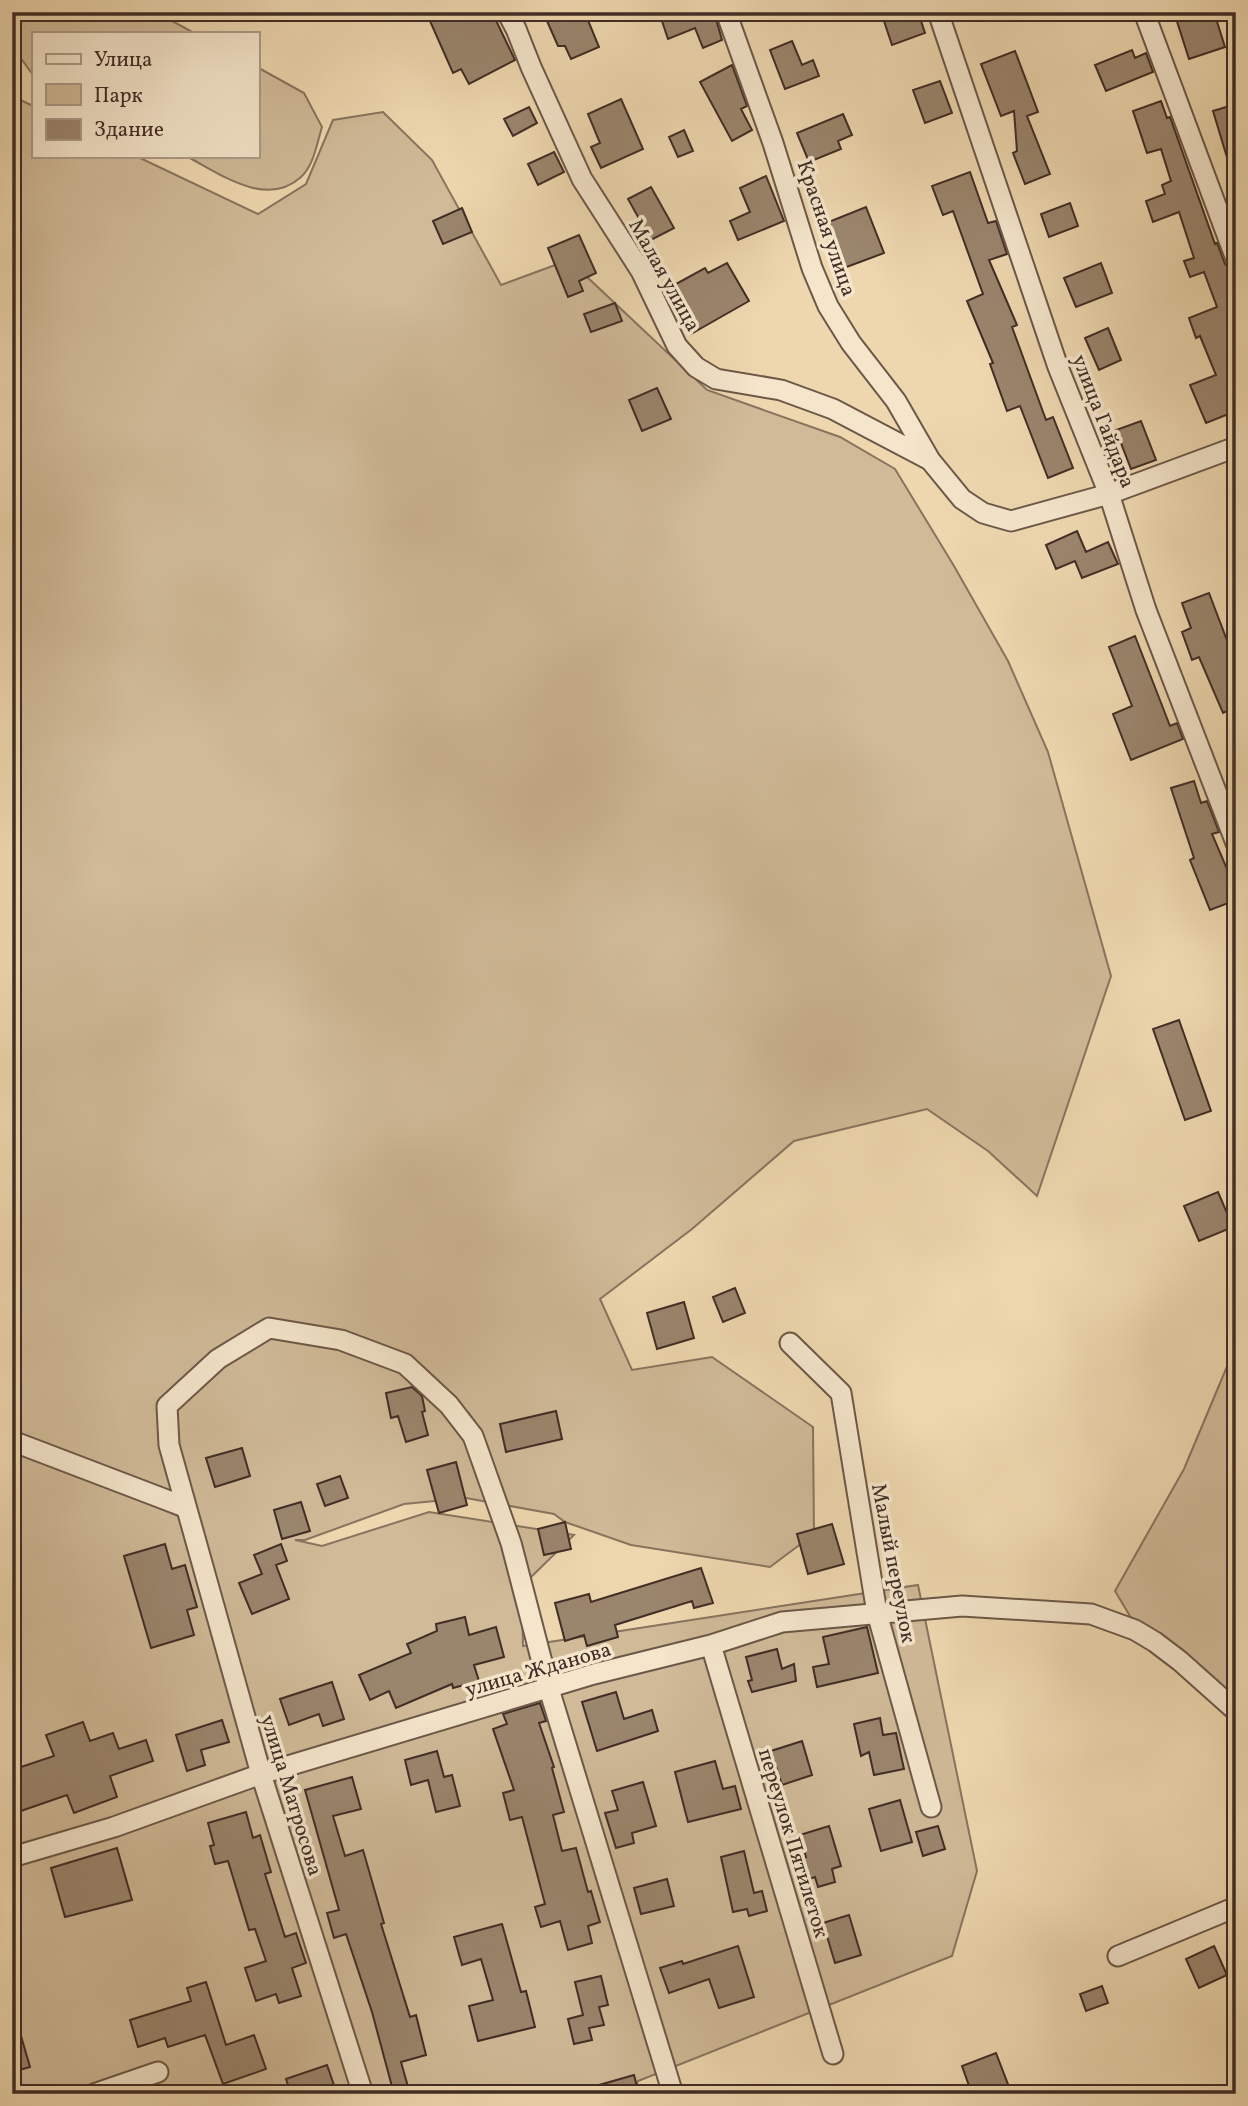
<svg xmlns="http://www.w3.org/2000/svg" width="1248" height="2106" font-family="Vollkorn,serif">
	<rect width="100%" height="100%" fill="#eed7af"/>
	<filter id="stains"><feTurbulence type="fractalNoise" baseFrequency=".00286" numOctaves="4"/><feColorMatrix values="0 0 0 0 .2 0 0 0 0 .09 0 0 0 0 .02 0 0 0 .5 -.17"/></filter>
	<radialGradient id="worn" r=".72"><stop offset=".6" stop-color="#630" stop-opacity="0"/><stop offset="1" stop-color="#630" stop-opacity=".3"/></radialGradient>
	<path fill="#d0ba98" stroke="#88745f" stroke-width="2" d="M18,12H156L194,33H33V75L12,46Z
		M257,67L304,93L322,127C317,143 314,165 301,177C266,209 219,173 186,156H257Z
		M12,96L33,106V156H136L258,214L306,184L333,120L383,112L432,160L501,285L569,260L707,390L840,437L895,469L954,566L1008,661L1048,752L1111,976L1037,1196L988,1151L927,1109L794,1141L692,1229L600,1299L632,1370L712,1357L813,1427L814,1534L770,1567L631,1545L565,1522L554,1514L466,1498L404,1504L305,1540H295L322,1546L429,1512L574,1535L522,1586L523,1646L918,1585L977,1871L952,1956L638,2081L633,2094H12V1428L50,1460L185,1519L31,1441L12,1425Z
		M1236,1345V1708L1149,1648L1115,1591L1184,1469Z"/>
	<path fill="#9a856d" stroke="#402d26" stroke-width="2" d="M426,12H492L515,60L469,84L461,69L453,73Z
		M543,12H574L576,17L585,13L599,47L571,59L565,46H558Z
		M676,12H714L722,40L703,48L695,28L668,39L661,18Z
		M881,12H918L925,33L892,45Z
		M1174,12H1214L1225,47L1189,59Z
		M792,41L802,65L813,60L819,76L785,89L770,50Z
		M1132,50L1135,58L1146,53L1153,72L1106,91L1095,65Z
		M1015,51L1038,112L1027,116L1050,174L1025,184L1013,153L1017,151L1014,111L1001,116L981,64Z
		M732,65L747,106L741,109L752,130L732,141L700,82Z
		M940,81L952,113L925,123L913,90Z
		M621,99L643,149L601,168L591,147L600,143L588,114Z
		M1161,101L1167,118L1170,117L1215,244L1217,243L1225,264L1231,270L1236,283V411L1206,423L1190,385L1216,375L1200,336L1196,338L1189,318L1217,307L1204,272L1190,277L1184,261L1194,258L1179,212L1153,222L1146,201L1165,194L1162,185L1171,181L1161,149L1147,153L1133,111Z
		M1236,104V173L1232,174L1213,111Z
		M529,107L537,123L513,136L504,119Z
		M843,114L852,135L838,141L841,149L809,162L797,133Z
		M684,130L693,151L678,157L669,137Z
		M554,152L564,172L538,185L528,164Z
		M970,172L988,223L996,221L1007,254L989,260L1017,325L1012,327L1046,420L1053,417L1073,468L1048,478L1020,406L1007,411L990,364L993,363L967,301L983,294L953,211L943,215L932,186Z
		M766,176L784,221L738,240L730,221L750,212L740,188Z
		M651,187L674,228L651,240L628,199Z
		M1070,203L1078,226L1049,237L1041,214Z
		M866,207L884,253L844,268L826,223Z
		M462,208L472,232L443,244L433,221Z
		M579,235L596,273L579,281L583,291L568,297L548,248Z
		M727,263L749,301L691,334L678,312L688,306L676,284L705,268L708,273Z
		M1101,263L1112,293L1076,307L1064,278Z
		M615,303L622,321L591,332L584,314Z
		M1108,328L1121,360L1099,370L1085,338Z
		M657,388L671,419L642,431L629,400Z
		M1141,421L1156,460L1131,469L1116,430Z
		M1077,531L1086,552L1108,542L1118,564L1082,578L1075,561L1056,569L1046,545Z
		M1209,593L1236,664V707L1223,713L1199,657L1192,660L1182,632L1191,628L1182,603Z
		M1135,636L1170,726L1177,723L1183,739L1131,760L1113,714L1132,706L1109,647Z
		M1194,781L1201,803L1207,801L1219,832L1212,834L1227,869L1236,866V900L1210,910L1190,860L1194,858L1171,788Z
		M1179,1020L1211,1111L1185,1120L1153,1029Z
		M1218,1192L1233,1227L1199,1241L1184,1206Z
		M735,1288L745,1313L723,1322L713,1297Z
		M684,1302L694,1338L657,1349L647,1313Z
		M412,1387L422,1396L425,1411L422,1412L428,1435L406,1442L398,1416L391,1418L386,1393Z
		M556,1411L562,1439L506,1452L500,1424Z
		M242,1448L250,1476L215,1487L206,1458Z
		M456,1462L467,1505L439,1513L427,1470Z
		M340,1476L348,1498L325,1506L317,1484Z
		M301,1502L310,1531L282,1539L274,1510Z
		M565,1522L571,1549L544,1555L538,1529Z
		M832,1524L844,1564L808,1574L797,1534Z
		M165,1544L172,1569L185,1565L197,1607L187,1610L194,1635L151,1648L124,1556Z
		M281,1544L287,1561L276,1565L289,1599L252,1614L239,1583L262,1574L254,1555Z
		M701,1568L713,1603L694,1608L692,1601L615,1625L618,1637L587,1646L584,1635L565,1641L555,1603L589,1594L591,1602Z
		M465,1617L469,1635L496,1627L504,1657L474,1665L479,1681L453,1688L452,1684L396,1708L389,1691L370,1700L359,1675L411,1653L407,1644L437,1631L436,1624Z
		M867,1627L878,1673L817,1687L813,1667L829,1664L823,1637Z
		M777,1649L782,1669L794,1664L796,1681L752,1692L748,1681L752,1680L746,1657Z
		M332,1682L344,1719L323,1726L319,1714L289,1725L280,1699Z
		M616,1692L624,1719L652,1710L658,1731L597,1751L582,1702Z
		M540,1703L546,1721L539,1723L554,1767L552,1768L564,1812L553,1815L562,1851L576,1848L588,1892L591,1891L600,1922L588,1926L592,1943L568,1950L560,1921L541,1927L535,1907L545,1904L522,1817L510,1820L503,1793L514,1790L493,1729L507,1724L503,1714Z
		M880,1718L883,1735L896,1733L904,1769L874,1775L869,1752L861,1756L854,1724Z
		M222,1720L229,1742L201,1750L205,1765L187,1771L176,1735Z
		M83,1722L90,1741L113,1733L119,1749L146,1740L153,1761L110,1776L117,1797L74,1813L67,1795L12,1814V1770L54,1756L46,1735Z
		M802,1741L812,1775L782,1785L771,1751Z
		M437,1751L444,1777L452,1775L460,1806L436,1812L428,1780L411,1785L405,1760Z
		M715,1761L723,1789L735,1786L741,1809L688,1822L675,1772Z
		M352,1777L361,1809L333,1816L345,1856L363,1850L384,1923L381,1924L410,2017L416,2015L426,2055L401,2062L410,2094H394L372,2012L346,1934L334,1938L327,1913L339,1910L305,1790Z
		M643,1782L656,1826L632,1833L634,1843L616,1848L605,1813L618,1810L612,1791Z
		M900,1800L912,1842L881,1851L869,1809Z
		M246,1812L253,1838L260,1835L271,1872L265,1874L285,1937L296,1933L306,1963L292,1968L301,1996L279,2003L276,1994L256,2001L245,1968L266,1961L255,1929L249,1930L228,1861L215,1864L210,1846L214,1845L208,1823Z
		M829,1826L841,1866L832,1869L835,1882L818,1887L815,1877L803,1881L797,1860L806,1857L800,1835Z
		M938,1826L945,1849L923,1856L916,1832Z
		M117,1848L132,1900L65,1917L51,1868Z
		M744,1851L754,1893L762,1891L767,1911L749,1916L747,1909L733,1912L721,1857Z
		M667,1879L674,1906L641,1914L634,1888Z
		M849,1915L861,1955L835,1963L823,1923Z
		M502,1924L521,1992L526,1991L535,2027L478,2041L469,2006L493,2000L481,1959L462,1965L454,1937Z
		M738,1946L754,1997L719,2008L709,1979L669,1993L660,1968L682,1961L683,1964Z
		M1214,1946L1227,1975L1199,1988L1186,1959Z
		M601,1976L608,2005L599,2007L604,2025L589,2028L592,2040L574,2044L568,2019L583,2015L575,1982Z
		M206,1982L226,2045L254,2035L266,2069L223,2084L205,2035L168,2047L165,2038L138,2047L130,2020L191,2001L187,1988Z
		M1102,1986L1108,2003L1086,2011L1080,1994Z
		M17,2022L30,2067L12,2072V2023Z
		M996,2053L1009,2087L991,2094H972L962,2066Z
		M327,2065L337,2094H291L286,2079Z
		M634,2075L639,2094H586L585,2089Z"/>
	<g fill="none" stroke-linecap="round" stroke-linejoin="round">
		<g stroke="#6c5848" stroke-width="23">
			<path id="minor" d="M507,12L516,29L531,67L582,179L641,271L677,346L696,367L716,379L781,390L833,409L930,460
				M726,12L773,143L812,268L828,306L851,343L896,401L930,460L962,499L983,513L1011,521L1109,494L1236,447
				M938,12L1058,367L1109,494L1146,610L1236,843
				M1144,12L1236,259
				M790,1343L841,1393L877,1613L931,1807
				M12,1441L185,1507
				M711,1645L833,2054
				M12,1857L114,1827L261,1774L594,1674L711,1645L782,1622L962,1606L1091,1614L1135,1630L1155,1642L1180,1661L1236,1711
				M1118,1956L1236,1907
				M94,2094L158,2072
				M363,2094L261,1774L169,1445L167,1406L218,1359L269,1328L341,1340L405,1364L449,1405L473,1436L511,1543L549,1689L673,2094"/>
		</g>
		<use href="#minor" stroke="#f4e5cb" stroke-width="19"/>
	</g>
	<g text-anchor="middle" stroke-width="7" stroke-linejoin="round" paint-order="stroke">
		<g font-size="21" fill="#402d26" stroke="#f4e5cb">
			<text transform="translate(827 228) rotate(71)" y="7">Красная улица</text>
			<text transform="translate(665 275) rotate(61)" y="7">Малая улица</text>
			<text transform="translate(1104 421) rotate(69)" y="7">улица Гайдара</text>
			<text transform="translate(894 1563) rotate(79)" y="7">Малый переулок</text>
			<text transform="translate(538 1669) rotate(-16)" y="7">улица Жданова</text>
			<text transform="translate(292 1795) rotate(73)" y="7">улица Матросова</text>
			<text transform="translate(794 1843) rotate(73)" y="7">переулок Пятилеток</text>
		</g>
	</g>
	<rect width="1248" height="2106" fill="none" stroke="#eed7af" stroke-width="42"/>
	<rect x="14" y="14" width="1220" height="2078" fill="none" stroke="#402d26" stroke-width="3.5"/>
	<rect x="21" y="21" width="1206" height="2064" fill="none" stroke="#402d26" stroke-width="2"/>
	<rect x="32" y="32" width="228" height="126" fill="#f4e5cb" stroke="#ac9b89" stroke-width="2"/>
	<rect x="46" y="54" width="35" height="10" fill="#f4e5cb" stroke="#ac9b89" stroke-width="2"/>
	<text x="94" y="66" font-size="21" fill="#402d26">Улица</text>
	<rect x="46" y="84" width="35" height="21" fill="#d0ba98" stroke="#ac9b89" stroke-width="2"/>
	<text x="94" y="102" font-size="21" fill="#402d26">Парк</text>
	<rect x="46" y="119" width="35" height="21" fill="#9a856d" stroke="#ac9b89" stroke-width="2"/>
	<text x="94" y="136" font-size="21" fill="#402d26">Здание</text>
	<rect width="100%" height="100%" filter="url(#stains)"/>
	<rect width="100%" height="100%" fill="url(#worn)"/>
</svg>
